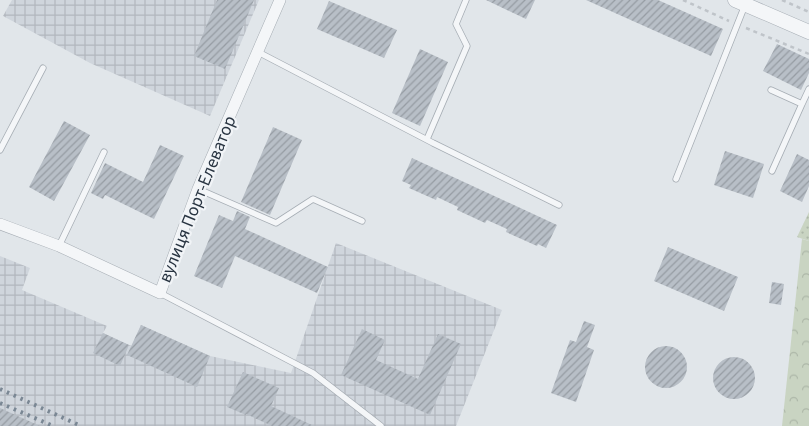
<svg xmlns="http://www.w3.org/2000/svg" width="809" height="426" font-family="'Source Sans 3',sans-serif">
	<defs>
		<pattern id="industrial-grid" width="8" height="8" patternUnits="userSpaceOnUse" patternTransform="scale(1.25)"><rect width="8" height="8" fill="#cfd5dc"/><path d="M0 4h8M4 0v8" fill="none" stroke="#b2b7be"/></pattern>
		<pattern id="grass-dots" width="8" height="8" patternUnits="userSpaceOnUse" patternTransform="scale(1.25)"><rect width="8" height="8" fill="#c9d4c2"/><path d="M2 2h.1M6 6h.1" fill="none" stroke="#adb7a8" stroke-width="1.8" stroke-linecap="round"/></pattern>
		<pattern id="forest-crowns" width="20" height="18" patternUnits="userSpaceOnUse" patternTransform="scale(1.25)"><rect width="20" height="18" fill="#c9d4c2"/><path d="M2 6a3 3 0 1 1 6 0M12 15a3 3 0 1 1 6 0" fill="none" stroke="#adb7a8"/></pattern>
		<pattern id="building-hatch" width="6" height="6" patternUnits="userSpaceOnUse" patternTransform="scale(1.25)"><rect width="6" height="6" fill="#b8bfc7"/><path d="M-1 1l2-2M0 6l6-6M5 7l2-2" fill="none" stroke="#969ca3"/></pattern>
	</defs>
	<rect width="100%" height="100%" fill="#e1e6ea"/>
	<path fill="url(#industrial-grid)" d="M12,0H259L210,116L90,63L3,16Z
		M336,243L502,310L456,426H0V256L30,268L22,290L107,326L103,333L129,345L132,346L141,325L210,356L291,373Z"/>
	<path fill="url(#grass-dots)" d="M809,212V241L797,237Z"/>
	<path fill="url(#forest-crowns)" d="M802,239L809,241V426H782Z"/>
	<path fill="url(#building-hatch)" d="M217,0H254L225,69L194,56Z
		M486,0H535L526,19Z
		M586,0H658L723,29L711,56Z
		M329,1L397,30L384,58L317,29Z
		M777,44L809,59V73L801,90L763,71Z
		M420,49L448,62L420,126L392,113Z
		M64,121L90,135L54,201L29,187Z
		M273,127L302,140L270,215L241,202Z
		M160,145L184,156L154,219L105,195L103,199L91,193L105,163L143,182Z
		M725,151L764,164L753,198L714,185Z
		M797,154L809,160V186L802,202L780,191Z
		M412,158L557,225L546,248L538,244L537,246L506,232L507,229L487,220L485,223L457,210L458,207L437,197L436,200L409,188L411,185L402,181Z
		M237,211L250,217L245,229L328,267L317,293L235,256L222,288L194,276L219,215L233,221Z
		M668,247L738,277L724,311L654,281Z
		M772,282L784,284L781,305L769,303Z
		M584,321L595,325L587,347L594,350L576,402L551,393L570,340L576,342Z
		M141,325L210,356L197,387L127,355Z
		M362,329L385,340L376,360L418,379L438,334L461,344L430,415L341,375Z
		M103,333L129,345L120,366L93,353Z
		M645 367a21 21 0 1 1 42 0a21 21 0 1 1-42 0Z
		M713 378a21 21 0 1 1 42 0a21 21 0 1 1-42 0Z
		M243,372L279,388L271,406L314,426H272L246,414V415L227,407Z
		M0,408L40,426H0Z"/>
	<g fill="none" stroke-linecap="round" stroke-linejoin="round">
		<g stroke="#a6adb4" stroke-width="7">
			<path id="service" d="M258,52L433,143L559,205
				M771,90L802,104L809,89
				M427,139L467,46L456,24L466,0
				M0,150L43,68
				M772,171L802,104
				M676,179L745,5
				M198,189L276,223L313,199L362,221
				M59,246L104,152
				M160,293L313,373L381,426"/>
		</g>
		<g stroke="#a6adb4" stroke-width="12">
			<path id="minor" d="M0,224L59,246L160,293L198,189L280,0"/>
		</g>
		<g stroke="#a6adb4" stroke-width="15">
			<path id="tertiary" d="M735,0L809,32"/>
		</g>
		<path stroke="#bfc4c9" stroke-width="2.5" stroke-dasharray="4 4" stroke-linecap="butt" d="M683,0L729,21
			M782,0L809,12
			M746,28L809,54"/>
		<use href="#service" stroke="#f4f6f8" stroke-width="5.5"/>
		<use href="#minor" stroke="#f4f6f8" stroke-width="11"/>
		<use href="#tertiary" stroke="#f4f6f8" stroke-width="14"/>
		<path stroke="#7a8794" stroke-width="4" stroke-dasharray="2.5 5" stroke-linecap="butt" d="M0,389L81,426
			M0,403L53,426"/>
	</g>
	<g text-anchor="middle" stroke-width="4.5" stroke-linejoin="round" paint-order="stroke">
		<g font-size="18" fill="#293542" stroke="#f1f4f7">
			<text transform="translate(197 199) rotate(-68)" y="6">вулиця Порт-Елеватор</text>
		</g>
	</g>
</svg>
